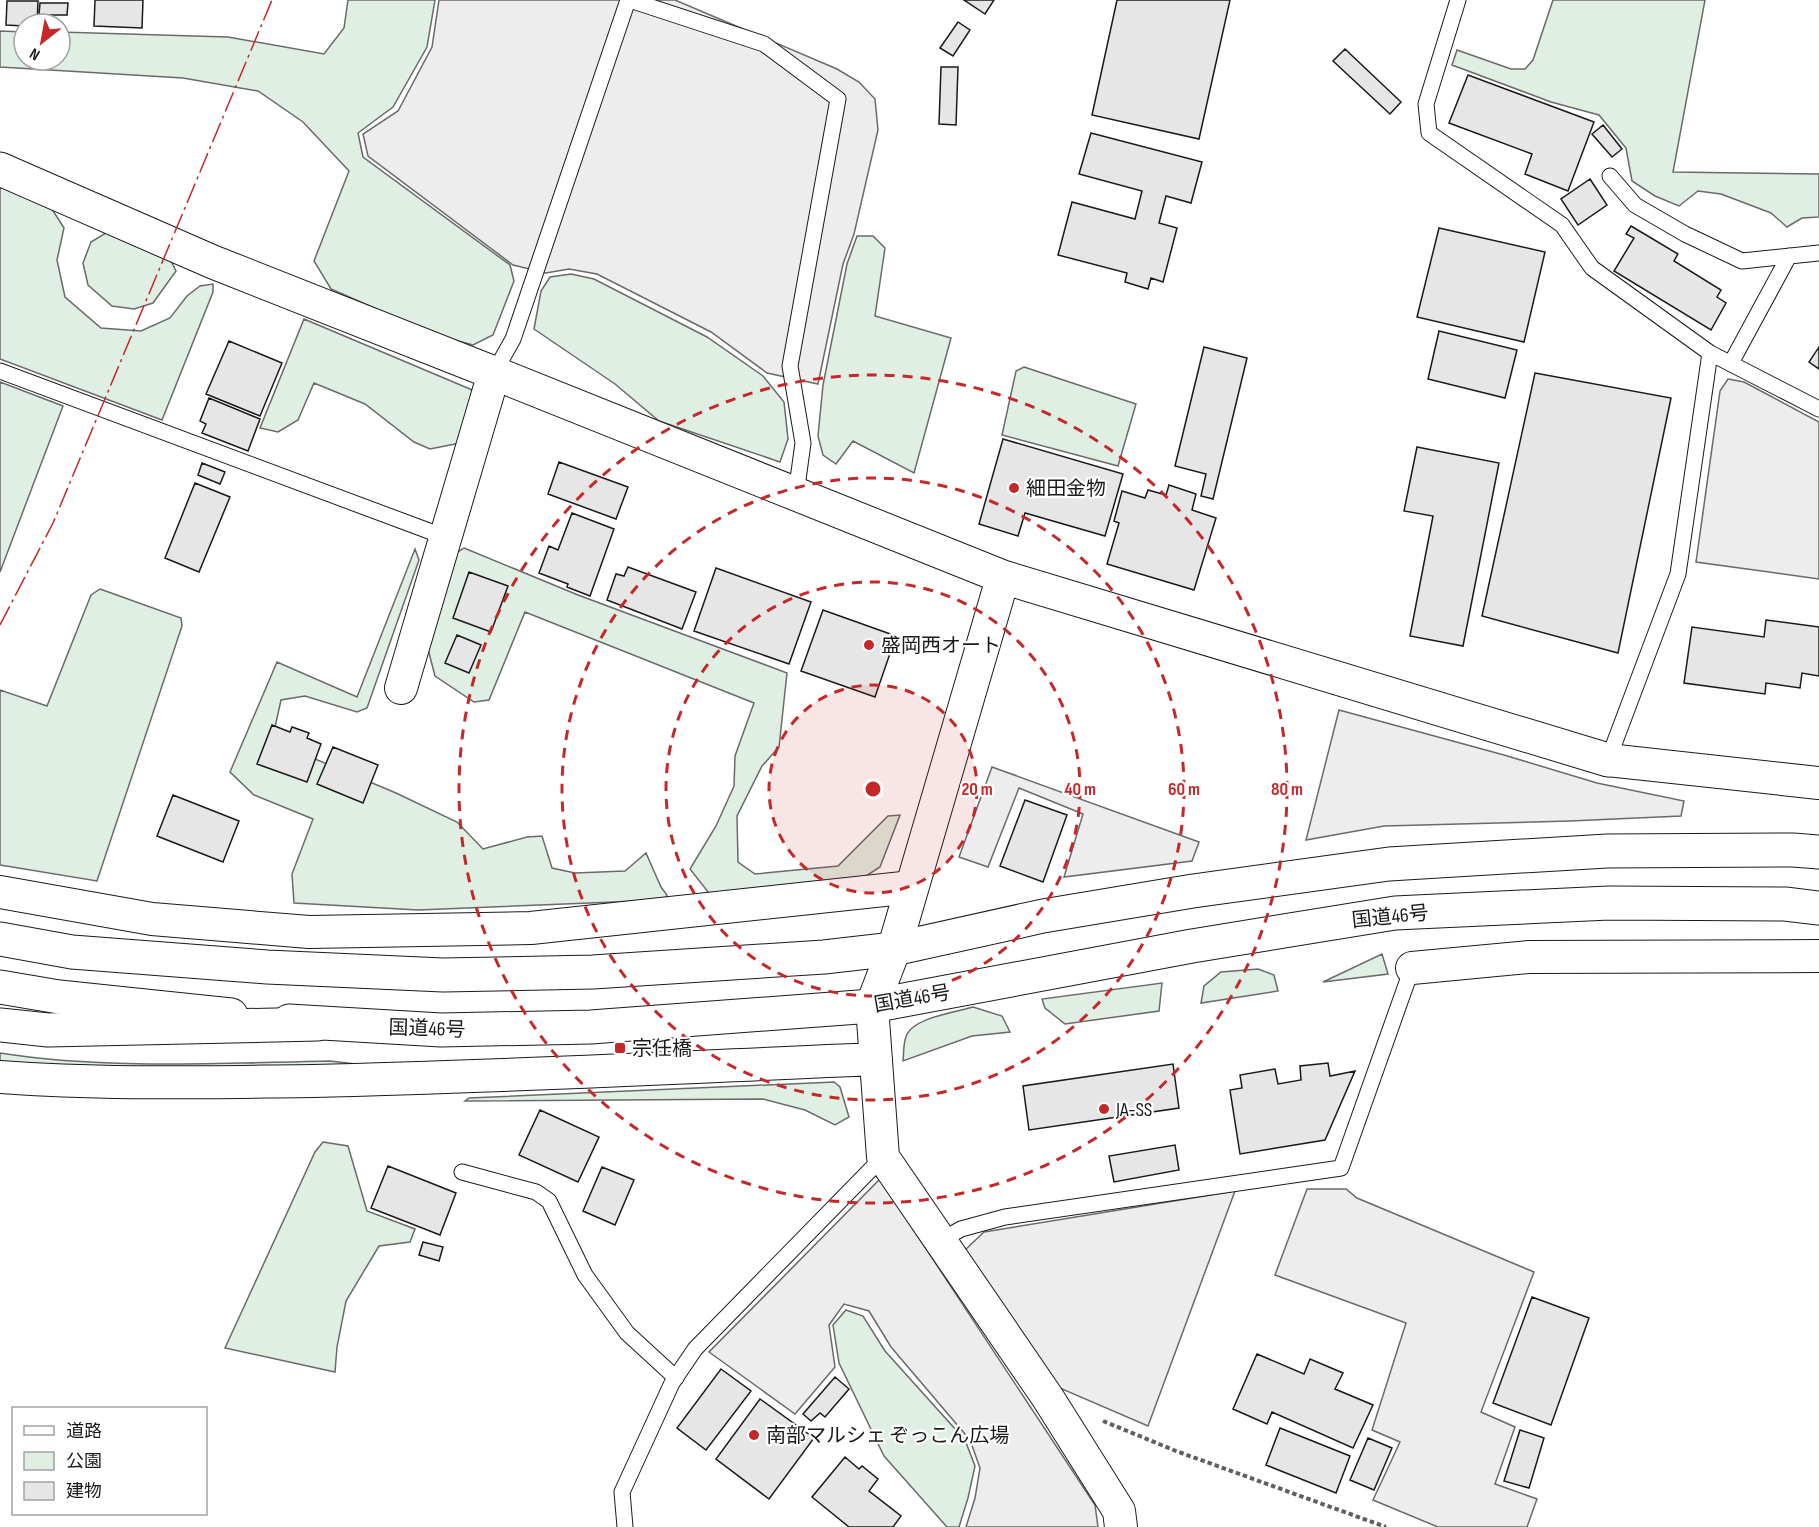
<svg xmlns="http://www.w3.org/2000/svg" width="1819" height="1527" font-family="'Sofia Sans Condensed','Noto Sans JP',sans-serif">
	<rect width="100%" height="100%" fill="#fff"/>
	<path fill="#e0efe3" stroke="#6a6a6a" stroke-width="1.5" d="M348,0H435L427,47L393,107L358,133L363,157L510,265L514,281L493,335L473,345L436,335L331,289L314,261L349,171L303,122L258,91L183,78L0,67V31L24,32V60H60V32L228,37L324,54L344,28Z
		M1553,0H1705L1673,172L1819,174V217L1802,218L1787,227L1771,213L1721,194L1698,191L1679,206L1655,196L1632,181L1626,148L1599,115L1551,102L1452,65L1457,50L1511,69H1525L1533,60Z
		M0,187L50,206L64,228L57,260L65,297L101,328L141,331L170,318L187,296L200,286L213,284V292L162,420L0,359Z
		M109,231L171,261L176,271L153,303L134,309L112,306L88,285L83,263L91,242Z
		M857,236H873L885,248L875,316L951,338L914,473L853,441L836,464L823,455L818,436L823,385L847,264Z
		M571,274L594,279L707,337L763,376L784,402L788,439L780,462L659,421L615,384L534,329L541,291L550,277Z
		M304,319L477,392L460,443L430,449L414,442L365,404L314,383L298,420L278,432L260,428Z
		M1024,367L1136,404L1118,466L1002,435L1016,371Z
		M0,382L63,406L0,572Z
		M464,548L578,595L787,673L779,747L762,766L737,816L738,862L755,874L838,866L888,816L900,815L880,867L860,880L712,897L690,869L716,826L734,786L735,756L754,703L525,612L489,700L474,702L435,676L428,649L454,554Z
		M415,549L419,560L367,708L357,712L305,696L281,700L273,736L289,748L396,793L457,822L483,849L527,837L542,836L552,868L575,873L625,871L646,853L661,887L667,895L664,900L418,910L294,903L292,874L313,819L254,795L230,772L277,662L357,697Z
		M100,589L181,618L182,626L97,881L0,865V690L47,706L91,595Z
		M1382,954L1388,974L1323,982Z
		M1258,969L1274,975L1278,991L1201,1003L1204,986L1221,972Z
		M1162,983L1159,1011L1065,1024L1045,1008L1042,999Z
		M973,1007L1002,1016L1010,1032L972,1036L903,1061C904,1053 903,1044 906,1037C911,1018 956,1012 973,1007Z
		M0,1053C109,1070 220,1063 330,1061L356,1064L217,1071L0,1066Z
		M834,1082L840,1087L849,1117L835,1125L805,1110L763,1099L465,1101L469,1098Z
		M323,1142L348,1146L367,1211L415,1229L410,1242L379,1246L346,1301L337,1347L335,1372L225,1348L315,1152Z
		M846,1310L863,1316L885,1351L965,1440L975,1466L968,1498L959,1527H947L884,1456L839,1363L833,1325Z"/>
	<path fill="#ededed" stroke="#6a6a6a" stroke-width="1.5" d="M439,0H675L837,69L859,82L875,99L878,130L854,234L843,264L818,384L767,373L711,332L597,274L569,269L546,273L513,265L368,156L363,134L398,111L432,47Z
		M1728,379L1744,382L1819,422V579L1696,562L1720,391Z
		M1339,710L1504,755L1597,783L1684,801L1681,816L1570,821L1384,826L1306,840Z
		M992,767L1199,842L1192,861L1064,877L1083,814L1019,788L988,867L959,857Z
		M880,1179L1095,1505L1098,1527H966L975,1498L980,1468L970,1440L891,1347L869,1311L844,1304L829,1325L835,1367L795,1414L709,1352Z
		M1307,1189H1346L1357,1198L1534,1272L1481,1412L1515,1427L1495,1484L1537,1499L1527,1527H1438L1373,1500L1400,1442L1372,1430L1406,1323L1275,1275Z
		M1235,1191L1148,1426L1055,1386L965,1250L984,1232Z"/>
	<path fill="#e6e6e6" stroke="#1a1a1a" stroke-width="1.5" d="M95,0H143L142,28L94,26Z
		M964,0H994L985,14Z
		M1117,0H1230L1199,139L1092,115Z
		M7,1H38L37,24H24V26L6,25Z
		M40,3H68L67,15H39Z
		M958,22L970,30L953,56L940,48Z
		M1345,49L1401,102L1390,114L1333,61Z
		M941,67H958L956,125L939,124Z
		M1468,75L1594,122L1568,191L1525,174L1532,154L1449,123Z
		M1603,125L1622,149L1612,157L1592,134Z
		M1091,133L1202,162L1191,203L1166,196L1159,223L1177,228L1163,282L1151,278L1148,289L1125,282L1127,273L1058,255L1072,202L1135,219L1142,191L1079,174Z
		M1590,179L1607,205L1578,225L1561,199Z
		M1631,226L1678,254L1674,261L1721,290L1717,297L1726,303L1711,330L1614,271L1634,238L1626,234Z
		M1439,228L1545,252L1524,342L1417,317Z
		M1439,331L1517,350L1505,398L1428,379Z
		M229,341L282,363L260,416L206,394Z
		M1204,347L1247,358L1213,499L1201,496L1206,474L1175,466Z
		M1819,347V369L1809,362Z
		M1535,373L1671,398L1618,653L1482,616Z
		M209,398L260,419L248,451L202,433L206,424L200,421Z
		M1003,439L1123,474L1105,536L1025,513L1018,536L979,524Z
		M1417,447L1499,463L1463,646L1410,636L1433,516L1404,511Z
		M559,462L628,487L616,519L548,494Z
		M202,463L225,472L220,484L198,475Z
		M195,483L230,497L199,572L165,558Z
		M1169,485L1196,494L1192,510L1216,518L1194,590L1107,564L1119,523L1114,521L1122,491L1145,498L1148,490L1166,495Z
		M572,513L614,529L590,596L567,587L568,584L539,573L549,546L558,550Z
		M628,567L696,592L682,629L607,600L616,574L624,576Z
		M716,568L811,602L789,664L694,631Z
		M469,572L508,586L491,632L453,618Z
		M823,610L896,636L875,697L801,671Z
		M1766,620L1819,627V676L1802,673L1800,688L1766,683L1765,694L1684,683L1692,627L1764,637Z
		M457,635L481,645L469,673L445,663Z
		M272,725L290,732L292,727L309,733L307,738L321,744L307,782L257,764Z
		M333,747L378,765L363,803L317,784Z
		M173,795L239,821L223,862L157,836Z
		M1025,800L1067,815L1043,882L1000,866Z
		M1328,1063L1330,1076L1355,1071L1325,1140L1240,1154L1230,1090L1242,1088L1240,1075L1275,1069L1278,1084L1301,1080L1300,1066Z
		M1173,1064L1179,1108L1029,1130L1023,1086Z
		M540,1110L599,1137L578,1182L519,1155Z
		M1175,1145L1179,1170L1114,1182L1109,1156Z
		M388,1166L456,1193L440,1235L371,1208Z
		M602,1167L634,1180L615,1225L583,1211Z
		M423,1242L443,1247L439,1261L419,1255Z
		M1532,1297L1589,1318L1551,1425L1493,1403Z
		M1257,1354L1304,1374L1310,1359L1343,1373L1335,1389L1373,1405L1353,1448L1272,1412L1267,1424L1233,1409Z
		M721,1369L751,1391L706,1450L677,1428Z
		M835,1377L849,1389L825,1417L820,1413L811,1421L803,1414Z
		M760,1399L814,1438L769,1499L716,1459Z
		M1280,1428L1350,1456L1336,1493L1266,1465Z
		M1520,1430L1544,1438L1529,1488L1504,1481Z
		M1368,1438L1392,1448L1374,1490L1350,1480Z
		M845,1457L859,1469L862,1466L878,1479L869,1491L901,1516L893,1527H849L812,1497Z"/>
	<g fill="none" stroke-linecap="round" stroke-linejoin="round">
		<g stroke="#1a1a1a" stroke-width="17">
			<path id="service" d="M630,0L764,44L838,99L790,366L803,443L796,494
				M1458,0L1426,104L1429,133L1562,225L1592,268L1710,353L1678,574L1608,760
				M1610,176L1635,205L1685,234L1742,261L1819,253
				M1710,353L1819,409
				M1731,363L1789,256
				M0,371L445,537
				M494,373L513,339L628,0
				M462,1172L536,1192L549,1201L585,1275L627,1333L676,1378
				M940,1241L961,1229L1005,1217L1341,1168L1412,968
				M625,1527L622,1492L672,1383L695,1349L883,1157"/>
		</g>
		<g stroke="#1a1a1a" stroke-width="34">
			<path id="minor" d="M401,688L494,373
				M1608,760L1819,783
				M0,892L152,919L309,932L531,928L912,887
				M1412,968L1529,957L1819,956
				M872,1006L883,1157L1048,1398L1119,1511L1121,1527
				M0,1077C104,1085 209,1082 313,1081C501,1077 688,1067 876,1059"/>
		</g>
		<g stroke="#1a1a1a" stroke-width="35">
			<path id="tertiary" d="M0,169L213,262L494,373L1003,577L1608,760
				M872,1006L894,949L1003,577"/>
		</g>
		<g stroke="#1a1a1a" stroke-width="35">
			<path id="trunk" d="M0,939L72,952L267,967L443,975L593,972L824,957L894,949L1043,916L1193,891L1389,864L1607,851L1793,850L1819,852
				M0,987L59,997L231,1015
				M289,1021L441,1030L591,1027L872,1006L1192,946L1395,913L1609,903L1785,904L1819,908"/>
		</g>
		<g stroke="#1a1a1a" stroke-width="35">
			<path id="motorway" d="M0,1025L48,1030L318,1024"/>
		</g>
		<path stroke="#5f5f5f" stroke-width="4" stroke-dasharray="4.5 3" stroke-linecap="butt" d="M1103,1421L1176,1451L1386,1527"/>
		<use href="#service" stroke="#fff" stroke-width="15"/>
		<use href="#minor" stroke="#fff" stroke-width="32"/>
		<use href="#tertiary" stroke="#fff" stroke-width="33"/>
		<use href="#trunk" stroke="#fff" stroke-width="33"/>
		<use href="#motorway" stroke="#fff" stroke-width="33"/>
		<path stroke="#c62828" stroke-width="1.5" stroke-dasharray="21 4.5 3 4.5" stroke-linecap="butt" d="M0,625L53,523L272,0"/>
	</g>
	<circle cx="873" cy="789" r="104" fill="#c62828" fill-opacity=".12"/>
	<g fill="none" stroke="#c62828" stroke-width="3" stroke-dasharray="10 8">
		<circle cx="873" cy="789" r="104"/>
		<circle cx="873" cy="789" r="207"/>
		<circle cx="873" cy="789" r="311"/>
		<circle cx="873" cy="789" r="414"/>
	</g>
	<g fill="#c62828" stroke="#fff" stroke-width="2">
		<circle cx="1014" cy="488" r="6"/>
		<circle cx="869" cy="645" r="6"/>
		<rect x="614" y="1042" width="12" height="12" rx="3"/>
		<circle cx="1104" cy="1109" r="6"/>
		<circle cx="754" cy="1435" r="6"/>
	</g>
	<g text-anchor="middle" stroke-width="4.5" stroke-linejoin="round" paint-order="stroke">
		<g font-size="20" fill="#1a1a1a" stroke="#fff" text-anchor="start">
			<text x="1026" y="495">細田金物</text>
			<text x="881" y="652">盛岡西オート</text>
			<text x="632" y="1055">宗任橋</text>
			<text x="1116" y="1116">JA-SS</text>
			<text x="766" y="1442">南部マルシェ ぞっこん広場</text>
		</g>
		<g font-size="20" fill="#1a1a1a" stroke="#fff">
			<text transform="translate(1390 916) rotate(-6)" y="7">国道46号</text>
			<text transform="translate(912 998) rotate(-10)" y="7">国道46号</text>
			<text transform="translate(427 1028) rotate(2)" y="7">国道46号</text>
		</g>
	</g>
	<circle cx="873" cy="789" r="9" fill="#c62828" stroke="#fff" stroke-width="3"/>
	<g font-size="18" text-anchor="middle" font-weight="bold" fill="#c62828" stroke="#fff" stroke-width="4.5" stroke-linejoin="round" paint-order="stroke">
		<text x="977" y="795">20 m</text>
		<text x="1080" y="795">40 m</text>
		<text x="1184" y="795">60 m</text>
		<text x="1287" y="795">80 m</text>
	</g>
	<rect x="12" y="1407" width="195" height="108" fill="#ffffff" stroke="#a3a3a3" stroke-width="1.5"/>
	<rect x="24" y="1426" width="30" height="9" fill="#ffffff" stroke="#a3a3a3" stroke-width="1.5"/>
	<text x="66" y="1437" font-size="18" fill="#1a1a1a">道路</text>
	<rect x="24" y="1452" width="30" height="18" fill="#e0efe3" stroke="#a3a3a3" stroke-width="1.5"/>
	<text x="66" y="1467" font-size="18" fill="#1a1a1a">公園</text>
	<rect x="24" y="1482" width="30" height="18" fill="#e6e6e6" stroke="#a3a3a3" stroke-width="1.5"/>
	<text x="66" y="1497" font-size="18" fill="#1a1a1a">建物</text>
	<g transform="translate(42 42) rotate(211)"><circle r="28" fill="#ffffff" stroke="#a3a3a3" stroke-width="1.5"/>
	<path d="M0-4.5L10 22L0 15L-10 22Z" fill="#c62828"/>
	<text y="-9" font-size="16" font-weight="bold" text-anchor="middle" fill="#1a1a1a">N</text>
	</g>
</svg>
